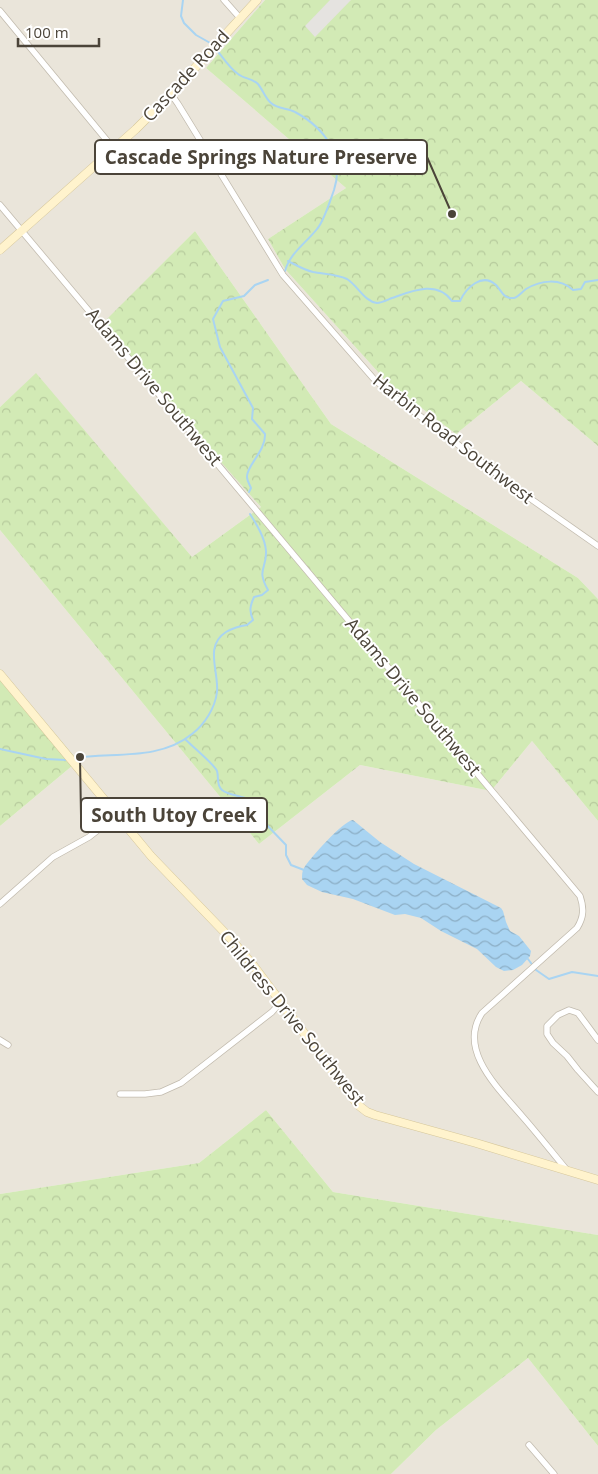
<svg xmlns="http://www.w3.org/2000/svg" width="598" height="1474" font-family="'Open Sans',sans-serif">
	<defs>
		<pattern id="forest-crowns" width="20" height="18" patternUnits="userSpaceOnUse" patternTransform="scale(1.25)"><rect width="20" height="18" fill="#d2eab5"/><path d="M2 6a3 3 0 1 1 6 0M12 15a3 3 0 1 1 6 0" fill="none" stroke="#b6ca9c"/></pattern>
		<pattern id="water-waves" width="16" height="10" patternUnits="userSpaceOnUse" patternTransform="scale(1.25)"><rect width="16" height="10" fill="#a9d4f2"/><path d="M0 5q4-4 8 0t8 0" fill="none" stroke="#8caec5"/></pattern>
	</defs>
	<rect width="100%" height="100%" fill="#f6f3ec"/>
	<path fill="#eae5da" d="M0,0H265L206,68L346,188L268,239L285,269L387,382L456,434L521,381L598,446V599L578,578L331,424L195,231L101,326L261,507L192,557L36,374L0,407Z
		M0,530L259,844L360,765L491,791L532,741L598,821V1235L333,1192L266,1110L199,1163L0,1194V826L78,761L0,669Z
		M528,1358L598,1446V1474H391L436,1430Z"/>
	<path fill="url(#forest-crowns)" d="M265,0H598V446L521,381L456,434L387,382L285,269L268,239L346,188L206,68Z
		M195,231L331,424L578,578L598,599V821L532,741L491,791L360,765L259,844L0,530V407L36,373L192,557L261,507L100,326Z
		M0,669L78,761L0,826Z
		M266,1110L333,1192L598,1235V1446L528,1358L436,1430L391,1474H0V1194L199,1163Z"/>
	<path fill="#e5e3e0" d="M330,0H351L315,37L305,26Z"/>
	<path fill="url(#water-waves)" d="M353,820L380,842L414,864L501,908L503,911L506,922L510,931L519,936L531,951L530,956L522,965L513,970L504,971L496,967L477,949L441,931L421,918L405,914L395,915L353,899L322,892L307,885L302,879C302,875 302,871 304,868C310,858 343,821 353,820Z"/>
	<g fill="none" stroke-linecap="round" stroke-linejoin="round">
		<path stroke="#a9d4f2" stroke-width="2" d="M183,0L181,16L184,23L196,35L212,44
			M215,48C222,56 229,68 238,74C244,79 252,78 258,84C263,90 265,98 271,103C277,109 288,108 295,112C325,128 345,156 334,190C330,201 324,221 317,229C306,243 290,253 285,271
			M288,261C296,265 304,270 313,272C324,274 337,274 347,279C358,286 365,302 377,303C381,303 387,300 392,298C412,291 437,280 452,301H460C466,288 482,272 496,285C502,291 503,299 514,298C518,297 522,292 526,289C541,280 560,278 573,290L581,289L585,282L598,280
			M249,492L251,488C250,485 247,481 247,477C246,466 266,451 265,434L252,419L253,408L220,347L213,319L223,301L244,296L255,285L268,280
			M186,740C193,747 214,764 217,771C219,777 216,785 222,790C228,795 238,795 245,798L249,812L261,819L286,845V855L291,865L304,870
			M0,749L46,759L66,760
			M74,758C113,752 159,761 192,734C205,724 215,708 217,692C219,671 204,646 226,632C233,628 239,626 247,625L253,620C249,611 250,606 254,597L262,595L268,590C256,569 267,569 266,551C265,538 257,525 250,514
			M528,959L536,970L549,979L572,972L598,976"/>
		<g stroke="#c2bbae" stroke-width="7">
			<path id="street" d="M224,0L240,18
				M0,11L114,149
				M171,94L178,104L283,275L373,378L392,395L521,492L598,546
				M0,205L580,896C584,908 584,917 577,928L482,1013C457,1050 499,1089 522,1116C537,1133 551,1151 566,1169
				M0,904L53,857L89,837L117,815
				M0,1040L8,1045
				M598,1040L578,1013L569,1010L558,1015L547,1026V1034L553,1043L567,1056L578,1070L598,1092
				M120,1094H145L161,1092L181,1083L272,1012L281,1002
				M529,1445L554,1474"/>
		</g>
		<g stroke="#d6c79b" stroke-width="9">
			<path id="secondary" d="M0,250L136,129L171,94L257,0
				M0,674L151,856L230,938L253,965L358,1105L367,1112L375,1115L476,1143L598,1180"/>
		</g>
		<use href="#street" stroke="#fff" stroke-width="5.5"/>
		<use href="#secondary" stroke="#fff3cd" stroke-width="8"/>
	</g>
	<g text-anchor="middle" stroke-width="4" stroke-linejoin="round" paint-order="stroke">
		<g font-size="18" fill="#4b4439" stroke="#fff">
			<text transform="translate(186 76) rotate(-47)" y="6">Cascade Road</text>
			<text transform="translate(154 387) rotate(50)" y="6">Adams Drive Southwest</text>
			<text transform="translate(453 439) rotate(38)" y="6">Harbin Road Southwest</text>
			<text transform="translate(413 697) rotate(50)" y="6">Adams Drive Southwest</text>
			<text transform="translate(292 1018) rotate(51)" y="6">Childress Drive Southwest</text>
		</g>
	</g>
	<path fill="none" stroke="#4b4439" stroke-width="2" d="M452 214L427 157M80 757L81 815"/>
	<g fill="#4b4439" stroke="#fff" stroke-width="2">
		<circle cx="452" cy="214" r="5"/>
		<circle cx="80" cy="757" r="5"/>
	</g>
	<g fill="#fff" stroke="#4b4439" stroke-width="2">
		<rect x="95" y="140" width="332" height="34" rx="5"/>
		<rect x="81" y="798" width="186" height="34" rx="5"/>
	</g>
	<g font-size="19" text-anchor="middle" font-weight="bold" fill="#4b4439">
		<text x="261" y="164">Cascade Springs Nature Preserve</text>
		<text x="174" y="822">South Utoy Creek</text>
	</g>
	<path d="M18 38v8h81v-8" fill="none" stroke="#4b4439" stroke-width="2.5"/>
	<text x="25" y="38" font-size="15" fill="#4b4439" stroke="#ffffff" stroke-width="4" paint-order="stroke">100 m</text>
</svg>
